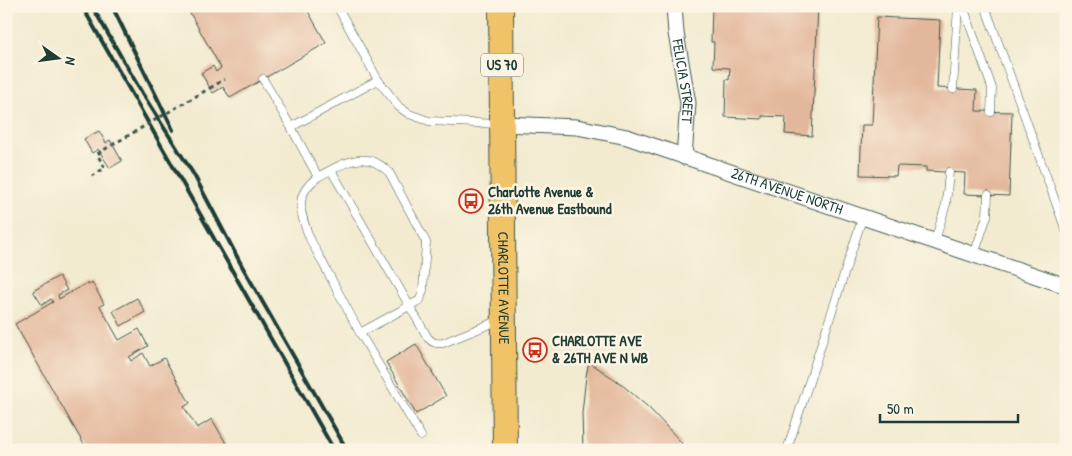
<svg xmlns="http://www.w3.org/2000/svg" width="1072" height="456" font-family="'Patrick Hand',sans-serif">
	<rect width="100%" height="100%" fill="#fcf5e5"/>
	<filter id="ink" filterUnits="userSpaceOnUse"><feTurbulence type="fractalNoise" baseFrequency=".02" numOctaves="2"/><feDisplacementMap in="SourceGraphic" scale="10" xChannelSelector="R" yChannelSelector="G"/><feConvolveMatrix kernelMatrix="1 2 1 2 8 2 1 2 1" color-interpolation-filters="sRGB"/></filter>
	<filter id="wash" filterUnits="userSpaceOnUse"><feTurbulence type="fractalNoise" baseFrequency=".0096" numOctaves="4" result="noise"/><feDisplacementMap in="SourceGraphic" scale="20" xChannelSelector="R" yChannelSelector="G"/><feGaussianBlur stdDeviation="1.12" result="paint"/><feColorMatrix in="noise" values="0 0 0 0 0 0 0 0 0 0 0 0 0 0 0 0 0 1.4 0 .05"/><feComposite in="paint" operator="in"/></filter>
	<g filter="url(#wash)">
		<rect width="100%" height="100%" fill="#f2ebd0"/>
		<g id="blocks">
			<path fill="#e3b79b" d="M186,6H305L326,43L230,98L223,87L213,93L201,73L213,66L216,72L221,68Z
				M712,6H818L812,136L785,134L786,117L762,116V119L725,117L726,79L729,80L730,68L713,67L714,42H711Z
				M877,17L940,20L937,88L977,90L976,111L1012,112L1009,196L964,194L965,173L926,171V167L897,166L896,176L860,175L862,125H872Z
				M99,131L106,143L110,140L122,161L110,168L98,149L92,153L84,139Z
				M59,276L67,290L58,295L59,299L87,283L88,285L92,282L104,304L100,306L119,340L139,329L148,346L129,357L131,361L143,353L150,366L164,358L190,403L184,407L197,428L212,419L230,450H87L15,324L53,302L51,299L42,305L33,291Z
				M137,298L145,312L121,326L113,311Z
				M416,344L446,396L416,414L386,362Z
				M589,362L620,383L649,408L682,443L679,450H583L582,413L586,376Z"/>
		</g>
	</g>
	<g filter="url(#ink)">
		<use href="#blocks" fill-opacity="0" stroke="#3f574b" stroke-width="1"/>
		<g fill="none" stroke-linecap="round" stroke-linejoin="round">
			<g stroke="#3f574b" stroke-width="9">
				<path id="service" d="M337,6L378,80L399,107L409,114L429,121L500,124
					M963,6L992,88L991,112
					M985,6L1066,231
					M263,79L291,127
					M953,89L958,6
					M331,170L428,338C433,343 436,344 443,343L500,320
					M318,177C332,169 352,157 368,160C376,161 383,167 389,172L426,242L423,290L420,300L360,333L310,239C300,213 293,195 318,177L291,127L378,80
					M935,241L946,204L949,172
					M974,255L987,216L988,195
					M360,333L421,436
					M787,450L863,216"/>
			</g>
			<g stroke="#3f574b" stroke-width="17">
				<g id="minor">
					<path id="s1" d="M674,6L676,33L688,103L684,157"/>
					<path id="s2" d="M503,124L577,127L627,137L1066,286"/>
				</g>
			</g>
			<g stroke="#3f574b" stroke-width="26">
				<g id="primary">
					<path id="s3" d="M501,6L505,450"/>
				</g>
			</g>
			<path stroke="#3f574b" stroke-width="3" stroke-dasharray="4 4" stroke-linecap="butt" d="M210,88L225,79
				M92,176L105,168L97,154L112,145"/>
			<use href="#service" stroke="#fff" stroke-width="8"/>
			<use href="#minor" stroke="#fff" stroke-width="15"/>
			<use href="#primary" stroke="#f1c369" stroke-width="24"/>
			<path stroke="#1f3d34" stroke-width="4" d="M82,6L334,450
				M92,6L142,93L194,175L242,266L347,450
				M112,6L173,130"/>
			<path stroke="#3f574b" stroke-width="3" stroke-dasharray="4 4" stroke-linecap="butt" d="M112,145L210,88"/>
		</g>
	</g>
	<defs>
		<g id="bus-ring" transform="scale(1.25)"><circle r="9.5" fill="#fcf5e5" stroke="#c8321e" stroke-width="1.5"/><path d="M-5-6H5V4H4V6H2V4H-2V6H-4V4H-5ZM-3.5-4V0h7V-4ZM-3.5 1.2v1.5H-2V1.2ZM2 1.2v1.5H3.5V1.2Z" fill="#c8321e"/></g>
	</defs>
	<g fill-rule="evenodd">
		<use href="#bus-ring" x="471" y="201"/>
		<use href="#bus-ring" x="535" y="350"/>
	</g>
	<g text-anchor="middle" stroke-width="5" stroke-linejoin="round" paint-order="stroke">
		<rect fill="#fcf5e5" stroke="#617469" stroke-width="1" x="481" y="53.5" width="42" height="23" rx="4"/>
		<g font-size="14" font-weight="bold" fill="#1f3d34">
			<text x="502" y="70">US 70</text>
		</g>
		<g font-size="15" fill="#1f3d34" stroke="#fcf5e5">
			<text dy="5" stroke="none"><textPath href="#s1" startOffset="76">FELICIA STREET</textPath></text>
			<text dy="5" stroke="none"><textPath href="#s2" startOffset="294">26TH AVENUE NORTH</textPath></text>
			<text dy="5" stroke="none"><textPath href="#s3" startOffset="282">CHARLOTTE AVENUE</textPath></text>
		</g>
		<g font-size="15" font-weight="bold" fill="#1f3d34" stroke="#fcf5e5" text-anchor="start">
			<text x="488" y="197">Charlotte Avenue &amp;<tspan x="488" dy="17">26th Avenue Eastbound</tspan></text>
			<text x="552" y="346">CHARLOTTE AVE<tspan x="552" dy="17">&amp; 26TH AVE N WB</tspan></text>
		</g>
	</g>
	<rect width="1072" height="456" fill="none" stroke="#fcf5e5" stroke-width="25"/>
	<g transform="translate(58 58) rotate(104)" stroke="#fcf5e5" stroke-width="4" paint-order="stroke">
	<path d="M0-4L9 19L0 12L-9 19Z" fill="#1f3d34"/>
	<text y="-8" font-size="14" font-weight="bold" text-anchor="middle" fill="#1f3d34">N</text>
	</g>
	<path d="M880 414v8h138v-8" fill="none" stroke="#1f3d34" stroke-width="2.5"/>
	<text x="887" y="414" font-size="15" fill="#1f3d34" stroke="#fcf5e5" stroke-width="4" paint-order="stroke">50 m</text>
</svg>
